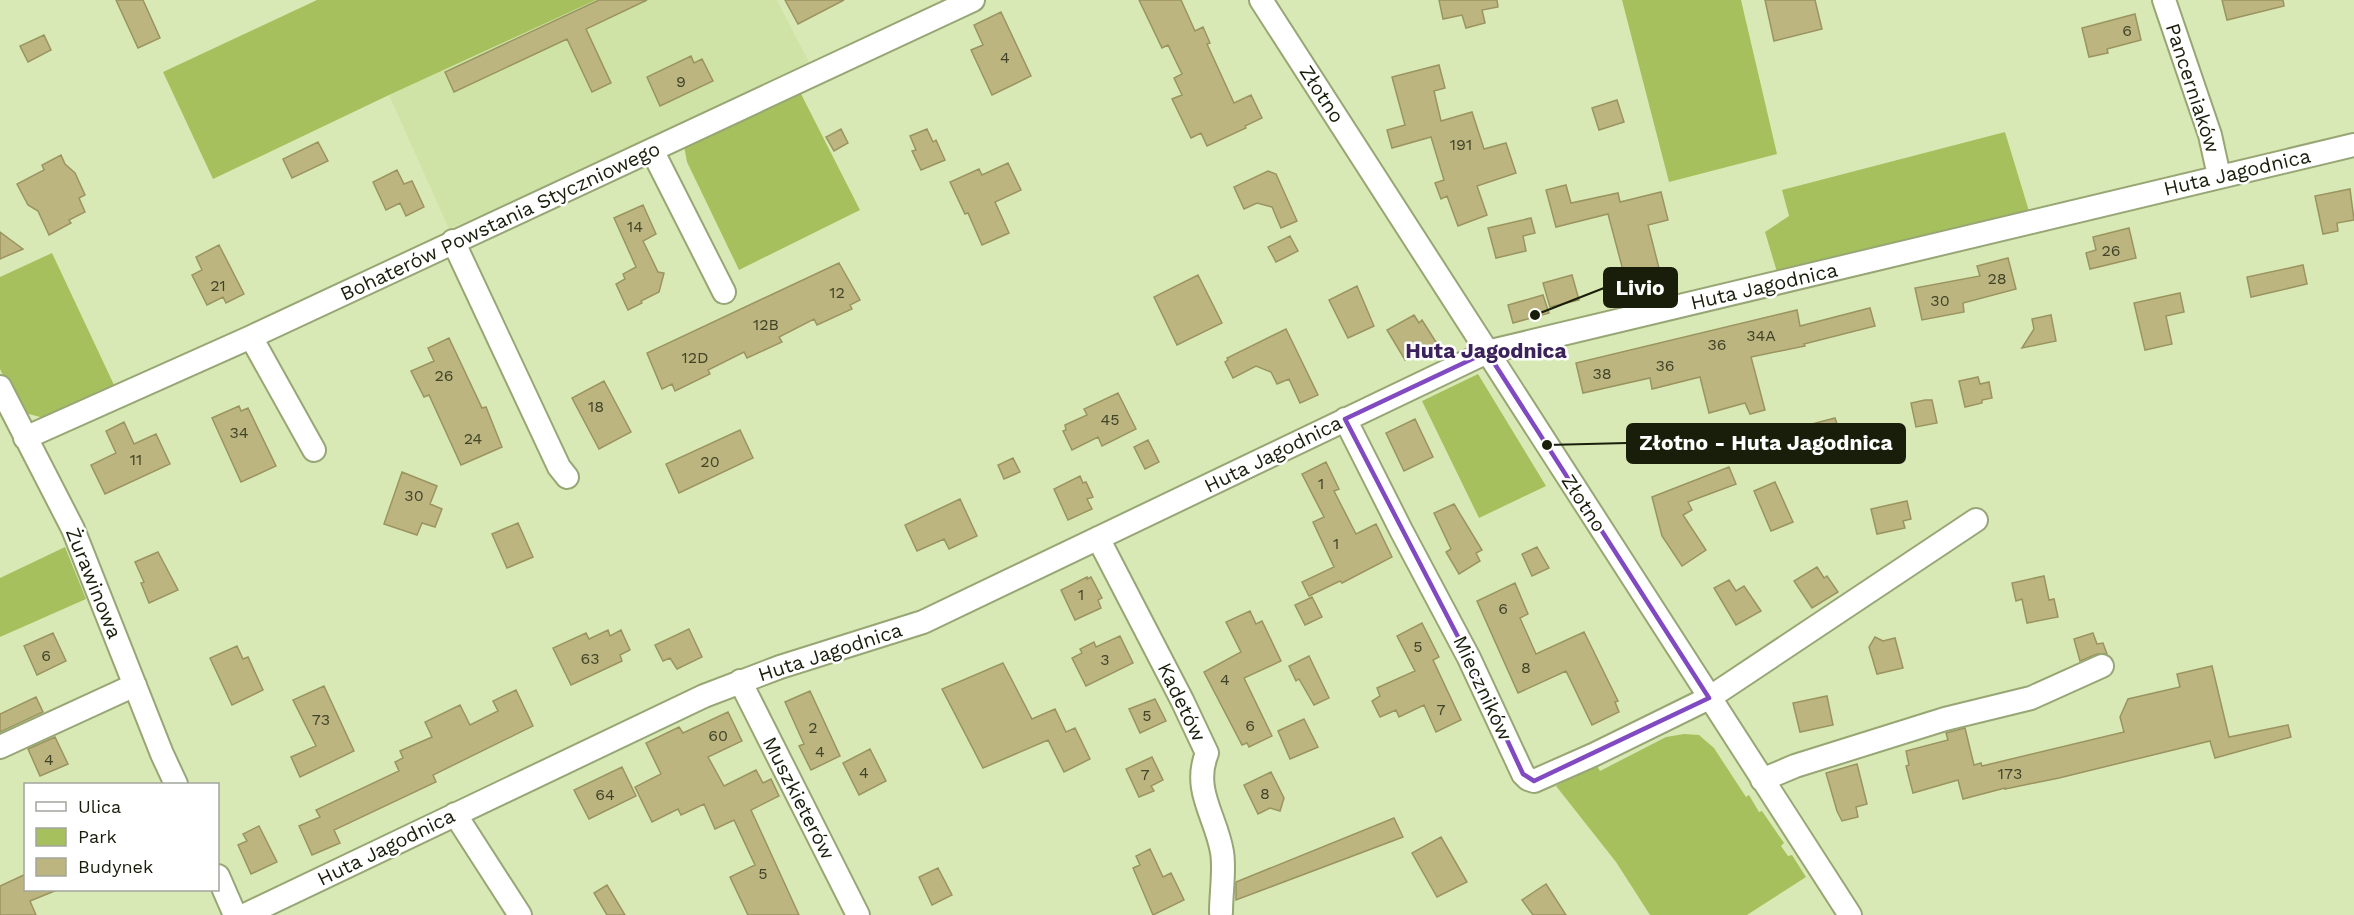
<svg xmlns="http://www.w3.org/2000/svg" width="2354" height="915" font-family="'Work Sans',sans-serif">
	<rect width="100%" height="100%" fill="#d9e9b5"/>
	<path fill="#d0e3a7" d="M596,0H777L813,70L449,229L389,95Z"/>
	<path fill="#a5c05c" d="M317,0H596L389,95L213,179L163,72Z
		M1622,0H1741L1777,154L1669,182Z
		M799,90L860,210L739,270L687,162L684,146Z
		M2005,132L2032,221L1780,282L1765,232L1789,216L1782,190Z
		M52,253L115,387L48,419L21,412L0,369V277Z
		M1478,374L1546,486L1479,518L1422,401Z
		M65,547L86,599L0,637V578Z
		M1684,734L1699,735L1714,748L1746,797L1749,795L1759,812L1762,811L1784,843L1781,846L1788,856L1792,855L1806,877L1747,915H1650L1616,862L1556,786L1596,764L1600,771L1666,737Z"/>
	<path fill="#bcb580" stroke="#9a9460" stroke-width="1.5" d="M116,0H143L160,38L138,48Z
		M599,0H647L586,29L611,83L592,92L567,39L454,92L445,72Z
		M785,0H844L798,24Z
		M1139,0H1181L1195,31L1203,27L1210,43L1207,44L1234,103L1251,95L1262,118L1245,126L1246,128L1207,146L1201,133L1191,138L1172,99L1182,95L1174,78L1182,74L1168,45L1162,48Z
		M1439,0H1497L1498,7L1482,10L1485,23L1466,28L1462,15L1443,19Z
		M1765,0H1815L1822,29L1774,41Z
		M2222,0H2283L2284,6L2227,20Z
		M1001,12L1031,76L992,95L971,50L983,45L974,25Z
		M2135,14L2141,40L2107,49L2108,53L2089,57L2082,28Z
		M44,35L51,50L28,62L20,46Z
		M691,56L694,63L702,59L713,81L660,106L647,77Z
		M1439,65L1445,88L1434,91L1441,121L1472,112L1484,149L1506,143L1516,173L1477,186L1487,215L1458,226L1447,196L1441,199L1435,183L1444,180L1431,137L1392,148L1387,130L1405,125L1392,77Z
		M1617,100L1624,122L1599,130L1592,108Z
		M841,129L848,143L834,151L826,137Z
		M927,129L933,142L936,140L945,160L921,170L912,151L916,150L910,136Z
		M318,142L328,161L292,178L283,159Z
		M61,155L65,164L75,173L85,195L79,198L85,212L69,220L71,223L49,235L38,211L28,205L17,184L44,170L42,165Z
		M1008,163L1021,190L995,202L1009,233L982,245L968,213L965,214L950,182L979,169L982,175Z
		M397,170L404,184L412,181L424,207L406,216L400,203L386,210L373,182Z
		M1268,171L1276,174L1297,221L1281,228L1272,207L1257,203L1244,209L1234,187Z
		M1566,185L1571,203L1618,193L1620,202L1661,192L1668,220L1648,225L1662,280L1628,289L1608,214L1556,227L1546,190Z
		M2350,189L2354,220L2337,223L2338,231L2323,234L2315,196Z
		M643,205L656,234L643,241L658,272L664,273L659,292L641,301L642,303L628,310L616,284L625,279L623,274L636,267L614,218Z
		M1531,218L1535,233L1523,236L1526,251L1496,258L1488,228Z
		M2129,228L2136,258L2090,269L2086,253L2096,250L2093,237Z
		M0,232L23,249L0,259Z
		M1290,236L1298,251L1276,262L1268,247Z
		M219,245L244,294L226,303L223,297L207,305L192,275L202,270L196,257Z
		M2008,258L2016,289L1963,303L1964,312L1922,320L1915,288L1980,276L1977,266Z
		M839,263L860,300L850,305L852,309L817,325L814,319L779,337L782,342L747,358L744,352L708,370L710,374L675,391L672,384L662,389L647,353Z
		M2303,265L2307,284L2251,297L2247,277Z
		M1198,275L1222,323L1177,345L1154,297Z
		M1572,275L1579,300L1550,307L1543,283Z
		M1357,286L1374,326L1348,338L1329,300Z
		M2180,293L2184,312L2166,316L2172,344L2145,350L2134,303Z
		M1543,295L1549,313L1513,323L1508,305Z
		M1870,308L1875,326L1804,344L1805,346L1751,357L1765,410L1750,414L1745,403L1709,413L1700,377L1652,389L1650,378L1583,393L1576,363L1797,310L1800,326Z
		M1414,315L1419,323L1422,320L1441,350L1425,358L1421,351L1405,360L1387,330Z
		M2051,315L2056,341L2022,348L2034,329L2032,319Z
		M1286,329L1318,395L1300,403L1289,379L1277,384L1271,372L1256,366L1233,378L1225,362L1228,360L1227,358Z
		M449,338L482,408L486,407L502,447L461,465L429,395L424,397L411,371L434,361L428,348Z
		M1978,377L1980,384L1989,382L1992,398L1982,400V403L1965,407L1959,381Z
		M604,381L631,432L599,449L572,398Z
		M1118,393L1136,429L1102,446L1098,437L1072,450L1063,431L1066,430L1065,425L1087,415L1084,409Z
		M1925,400H1932L1937,423L1916,427L1911,403Z
		M239,406L241,411L248,408L276,466L241,482L212,418Z
		M1835,418L1841,436L1817,442L1812,424Z
		M1415,419L1433,457L1404,471L1386,433Z
		M124,422L134,444L156,434L170,464L105,494L91,465L116,453L106,431Z
		M740,430L753,458L679,493L666,464Z
		M1148,440L1159,462L1145,469L1134,447Z
		M1013,458L1020,472L1004,479L998,465Z
		M1326,462L1339,489L1334,491L1356,534L1376,524L1392,557L1342,583L1340,581L1309,596L1302,582L1334,567L1313,522L1324,517L1302,474Z
		M1729,467L1736,484L1688,502L1692,510L1683,515L1706,550L1682,566L1662,536L1652,497Z
		M402,472L437,486L430,504L442,509L435,527L422,523L417,535L384,524Z
		M1080,476L1083,483L1086,482L1093,497L1087,499L1092,509L1068,520L1054,489Z
		M1775,482L1793,522L1771,531L1754,491Z
		M960,499L977,536L949,549L944,539L917,551L905,525Z
		M1907,501L1911,519L1903,521L1905,528L1877,534L1871,509Z
		M1454,504L1482,550L1476,553L1480,561L1459,574L1446,552L1451,549L1434,513Z
		M518,523L533,557L507,568L492,534Z
		M1537,547L1549,568L1532,576L1522,554Z
		M158,552L178,590L149,603L141,583L144,582L135,562Z
		M1817,567L1824,578L1827,576L1838,592L1812,608L1794,581Z
		M2044,576L2049,600L2054,599L2058,617L2027,623L2022,599L2016,601L2012,583Z
		M1087,577V579L1091,577L1102,598L1098,600L1101,608L1075,620L1061,590Z
		M1729,580L1736,591L1744,586L1761,611L1736,625L1714,588Z
		M1515,583L1528,614L1520,618L1536,654L1584,632L1618,701L1615,702L1619,712L1592,725L1566,671L1518,693L1477,601Z
		M1312,597L1322,617L1305,625L1295,605Z
		M1250,611L1256,624L1262,621L1281,661L1244,678L1272,736L1249,747L1247,743L1242,745L1204,672L1241,652L1226,622Z
		M1422,623L1439,657L1433,660L1461,720L1436,732L1424,705L1399,717L1396,710L1380,717L1372,701L1380,696L1377,688L1415,671L1397,636Z
		M689,629L702,657L677,669L670,658L663,661L655,645Z
		M608,630L610,636L621,630L630,650L620,655L622,661L571,685L553,648L586,633L589,639Z
		M53,633L66,661L37,675L24,646Z
		M2093,633L2097,644L2103,643L2107,654H2097L2080,661L2074,639Z
		M1120,636L1133,663L1086,686L1072,658L1082,653L1080,649L1094,642L1096,647Z
		M1875,637L1883,641L1895,638L1903,668L1877,674L1869,647Z
		M237,646L243,659L248,657L263,690L232,705L210,658Z
		M1309,656L1329,698L1314,705L1299,679L1296,681L1289,666Z
		M1003,663L1032,719L1055,709L1066,732L1075,728L1090,759L1064,772L1048,740L983,768L942,689Z
		M2212,666L2229,737L2288,725L2291,737L2215,758L2210,741L2059,778L2005,789V788L1963,799L1958,780L1913,793L1906,766L1909,765L1906,751L1948,740L1946,733L1965,728L1974,765L1981,763L1982,766L2124,732L2120,717L2128,699L2180,687L2177,674Z
		M324,686L354,751L300,777L291,757L316,746L293,700Z
		M516,690L533,726L433,775L436,782L334,830L340,843L312,855L299,826L320,817L316,810L399,771L395,762L403,758L400,751L432,737L425,722L460,705L470,725L498,711L493,701Z
		M810,691L840,756L811,770L799,746L804,744L785,702Z
		M1827,696L1833,725L1800,732L1793,703Z
		M36,697L43,712L0,732V714Z
		M1155,699L1166,721L1140,733L1129,709Z
		M728,712L742,741L708,757L724,786L756,770L763,783L771,779L779,796L751,810L799,915H748L730,877L755,865L734,820L715,829L704,804L681,815L678,809L652,822L635,787L661,774L646,743L679,727L683,733Z
		M1304,719L1318,747L1290,759L1278,731Z
		M55,737L68,764L40,776L28,749Z
		M870,749L886,781L859,795L843,763Z
		M1152,757L1163,780L1151,786L1154,791L1139,797L1126,769Z
		M1857,764L1867,804L1856,807L1858,817L1842,821L1837,811L1826,773Z
		M622,767L636,796L589,819L574,790Z
		M1271,772L1284,798L1280,811L1270,808L1258,814L1244,785Z
		M1394,818L1403,837L1236,900V882Z
		M259,826L277,862L251,874L238,845L247,841L243,834Z
		M1441,837L1467,882L1437,897L1412,853Z
		M1150,849L1163,877L1171,873L1184,900L1153,915L1133,868L1140,865L1136,856Z
		M938,868L952,895L932,905L919,877Z
		M26,874V890H57L30,901L36,915H0V886Z
		M1546,884L1566,915H1533L1522,900Z
		M607,885L625,915H607L594,893Z"/>
	<g fill="none" stroke-linecap="round" stroke-linejoin="round">
		<g stroke="#97a674" stroke-width="26">
			<path id="minor" d="M1261,0L1850,915
				M2164,0L2210,135L2219,176
				M652,150L724,292
				M453,241L559,467L567,477
				M251,337L314,450
				M0,387L73,529L162,754L176,784
				M1345,419L1401,530L1469,658L1523,774L1528,779L1534,781L1593,755L1709,698L1976,520
				M25,438L251,337L973,0
				M1098,538L1182,700L1207,753C1192,790 1216,816 1222,852C1225,870 1221,893 1221,912
				M740,681L858,915
				M0,747L135,685
				M1762,780L1795,766L1945,719L2031,698L2102,666
				M455,814L520,915
				M218,876L235,915
				M245,915L704,696L780,667L923,622L1487,352L2354,145"/>
		</g>
		<use href="#minor" stroke="#fff" stroke-width="22"/>
	</g>
	<path fill="none" stroke="#814ac1" stroke-width="4.5" stroke-linejoin="round" d="M1487,352L1709,698L1534,781L1523,774L1469,658L1345,419Z"/>
	<g text-anchor="middle" stroke-width="5" stroke-linejoin="round" paint-order="stroke">
		<g font-size="16" fill="#414428">
			<text x="2127" y="36">6</text>
			<text x="1005" y="63">4</text>
			<text x="681" y="87">9</text>
			<text x="1461" y="150">191</text>
			<text x="635" y="232">14</text>
			<text x="2111" y="256">26</text>
			<text x="1997" y="284">28</text>
			<text x="218" y="291">21</text>
			<text x="837" y="298">12</text>
			<text x="1940" y="306">30</text>
			<text x="766" y="330">12B</text>
			<text x="1761" y="341">34A</text>
			<text x="1717" y="350">36</text>
			<text x="695" y="363">12D</text>
			<text x="1665" y="371">36</text>
			<text x="1602" y="379">38</text>
			<text x="444" y="381">26</text>
			<text x="596" y="412">18</text>
			<text x="1110" y="425">45</text>
			<text x="239" y="438">34</text>
			<text x="473" y="444">24</text>
			<text x="136" y="465">11</text>
			<text x="710" y="467">20</text>
			<text x="1321" y="489">1</text>
			<text x="414" y="501">30</text>
			<text x="1336" y="549">1</text>
			<text x="1081" y="600">1</text>
			<text x="1503" y="614">6</text>
			<text x="1418" y="652">5</text>
			<text x="46" y="661">6</text>
			<text x="590" y="664">63</text>
			<text x="1105" y="665">3</text>
			<text x="1526" y="673">8</text>
			<text x="1225" y="685">4</text>
			<text x="1441" y="715">7</text>
			<text x="1147" y="721">5</text>
			<text x="321" y="725">73</text>
			<text x="1250" y="731">6</text>
			<text x="813" y="733">2</text>
			<text x="718" y="741">60</text>
			<text x="820" y="757">4</text>
			<text x="49" y="765">4</text>
			<text x="864" y="778">4</text>
			<text x="2010" y="779">173</text>
			<text x="1145" y="780">7</text>
			<text x="1265" y="799">8</text>
			<text x="605" y="800">64</text>
			<text x="763" y="879">5</text>
		</g>
		<g font-size="20" fill="#181e0a" stroke="#fff">
			<text transform="translate(2193 88) rotate(72)" y="7">Pancerniaków</text>
			<text transform="translate(1322 94) rotate(57)" y="7">Złotno</text>
			<text transform="translate(2237 172) rotate(-13)" y="7">Huta Jagodnica</text>
			<text transform="translate(500 221) rotate(-25)" y="7">Bohaterów Powstania Styczniowego</text>
			<text transform="translate(1764 286) rotate(-13)" y="7">Huta Jagodnica</text>
			<text transform="translate(1273 454) rotate(-26)" y="7">Huta Jagodnica</text>
			<text transform="translate(1584 503) rotate(57)" y="7">Złotno</text>
			<text transform="translate(94 583) rotate(68)" y="7">Żurawinowa</text>
			<text transform="translate(830 652) rotate(-18)" y="7">Huta Jagodnica</text>
			<text transform="translate(1483 688) rotate(65)" y="7">Mieczników</text>
			<text transform="translate(1182 702) rotate(64)" y="7">Kadetów</text>
			<text transform="translate(799 798) rotate(63)" y="7">Muszkieterów</text>
			<text transform="translate(386 847) rotate(-26)" y="7">Huta Jagodnica</text>
		</g>
		<g font-size="21" font-weight="bold" fill="#3c225b" stroke="#fff">
			<text x="1486" y="358">Huta Jagodnica</text>
		</g>
	</g>
	<path fill="none" stroke="#181e0a" stroke-width="2" d="M1535 315L1604 288M1547 445L1627 443"/>
	<g fill="#181e0a" stroke="#fff" stroke-width="2">
		<circle cx="1535" cy="315" r="6"/>
		<circle cx="1547" cy="445" r="6"/>
	</g>
	<g fill="#181e0a" stroke="#181e0a" stroke-width="2">
		<rect x="1604" y="268" width="73" height="39" rx="6"/>
		<rect x="1627" y="424" width="278" height="39" rx="6"/>
	</g>
	<g font-size="21" text-anchor="middle" font-weight="bold" fill="#fff">
		<text x="1640" y="295">Livio</text>
		<text x="1766" y="450">Złotno - Huta Jagodnica</text>
	</g>
	<rect x="24" y="783" width="195" height="108" fill="#ffffff" stroke="#a3a59d" stroke-width="1.5"/>
	<rect x="36" y="802" width="30" height="9" fill="#ffffff" stroke="#a3a59d" stroke-width="1.5"/>
	<text x="78" y="813" font-size="18" fill="#181e0a">Ulica</text>
	<rect x="36" y="828" width="30" height="18" fill="#a5c05c" stroke="#a3a59d" stroke-width="1.5"/>
	<text x="78" y="843" font-size="18" fill="#181e0a">Park</text>
	<rect x="36" y="858" width="30" height="18" fill="#bcb580" stroke="#a3a59d" stroke-width="1.5"/>
	<text x="78" y="873" font-size="18" fill="#181e0a">Budynek</text>
</svg>
